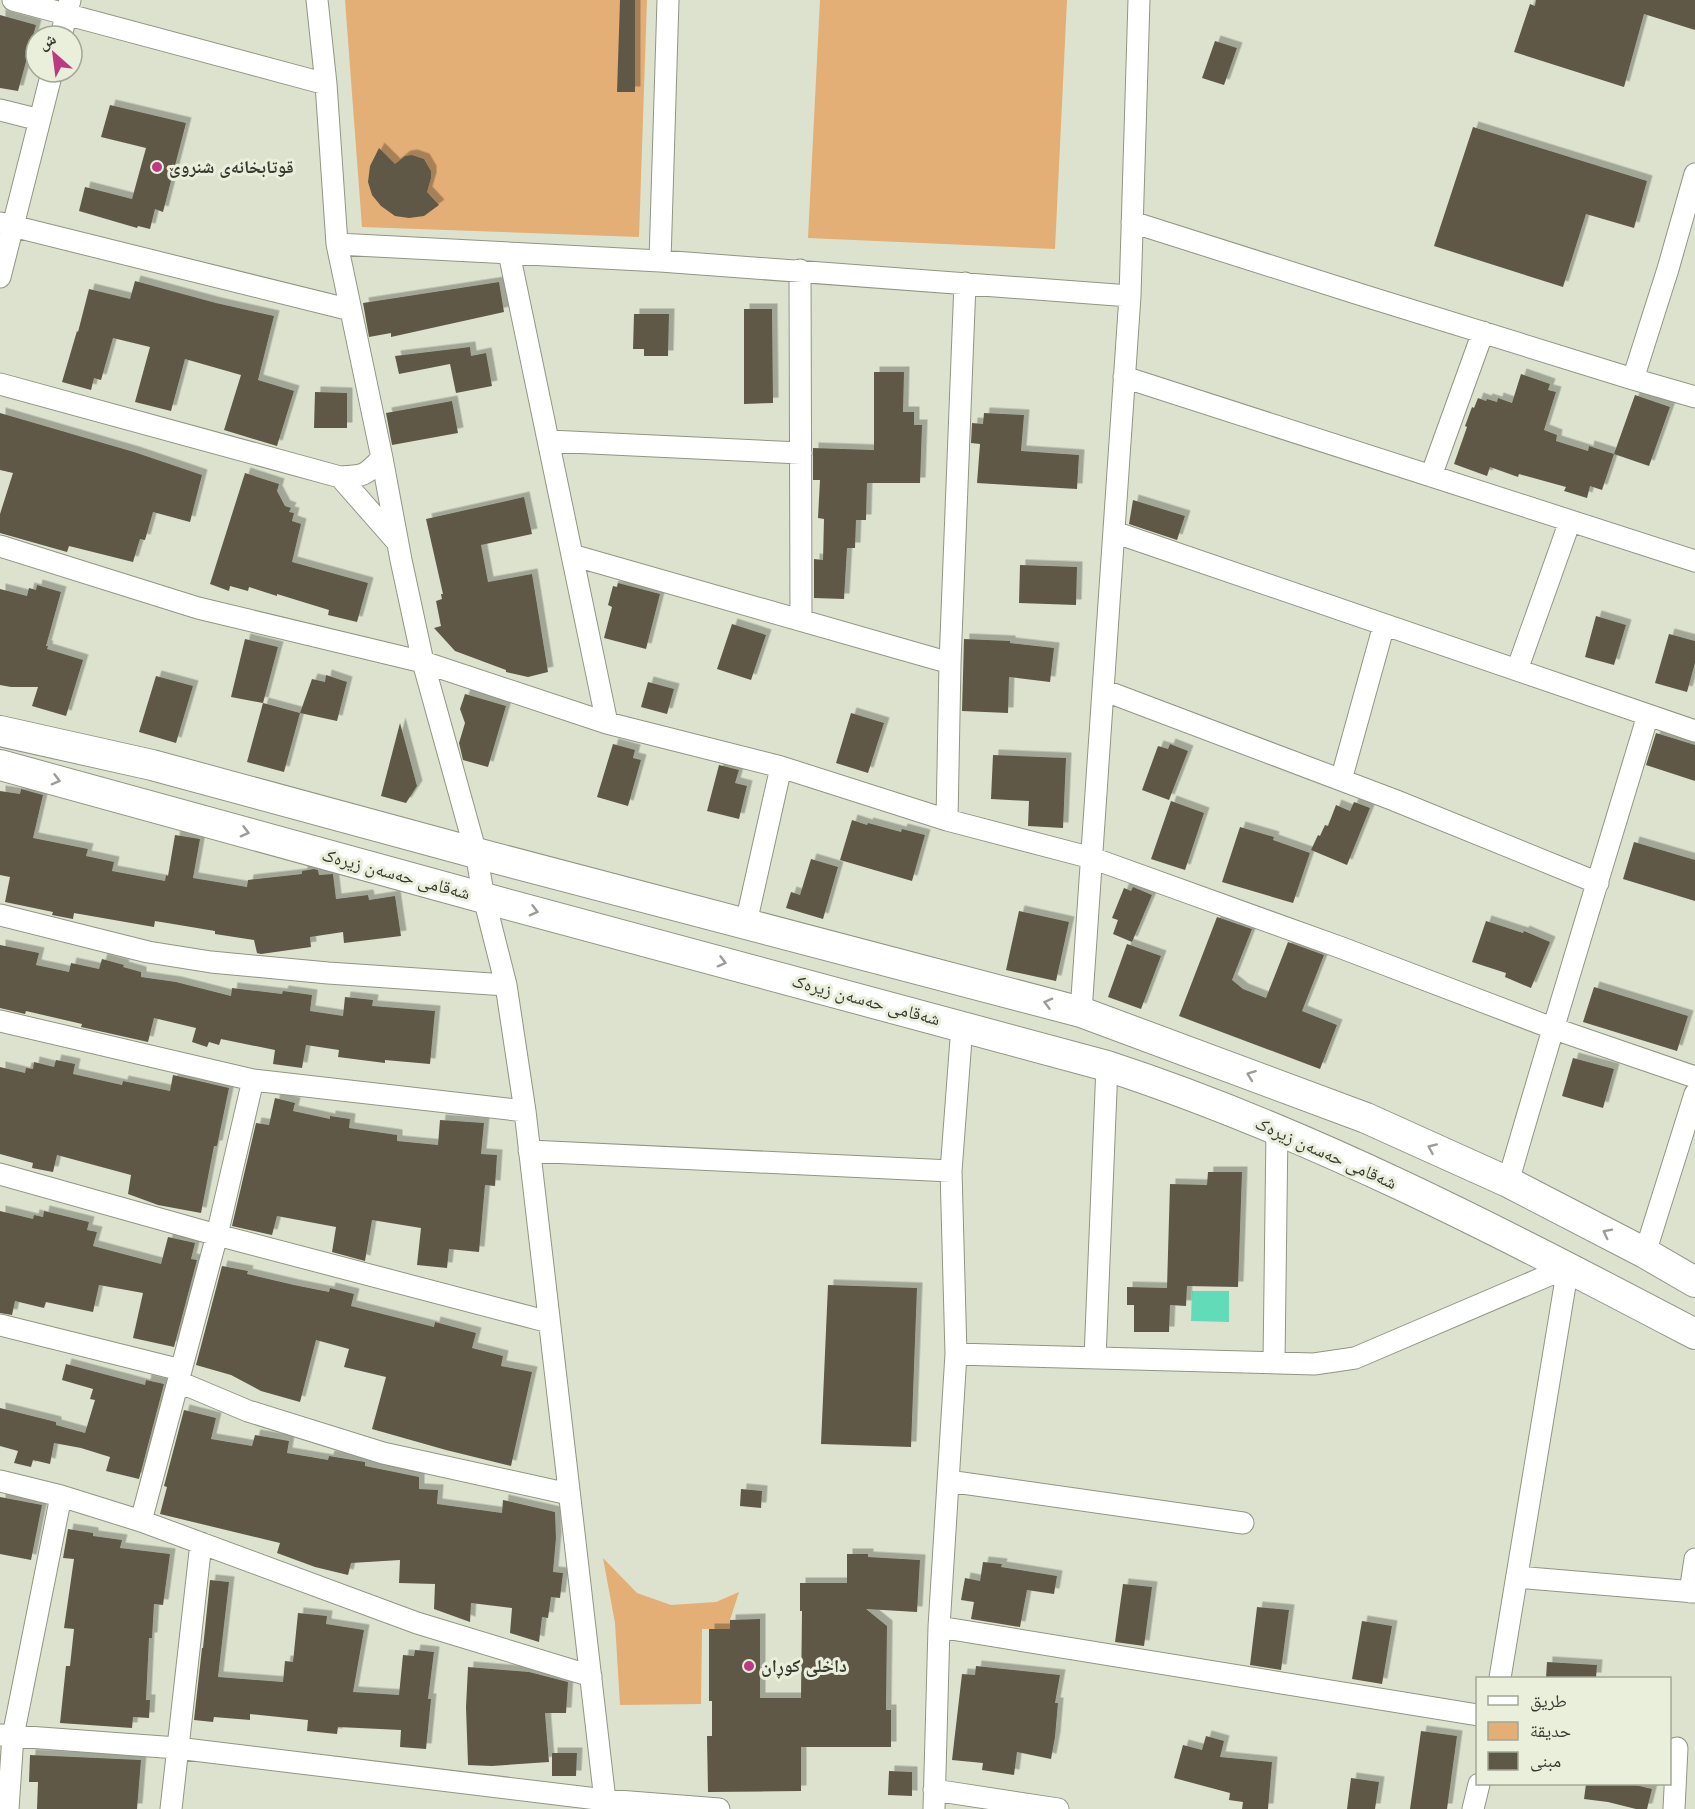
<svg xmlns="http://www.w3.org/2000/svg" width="1695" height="1809" font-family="'Nunito Sans','Noto Naskh Arabic',sans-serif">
	<defs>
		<filter id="shadow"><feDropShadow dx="5.5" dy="-5.5" stdDeviation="0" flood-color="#0004"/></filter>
	</defs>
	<rect width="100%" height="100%" fill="#dce2ce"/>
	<path fill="#e3af77" d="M345,0H647L639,237L362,227Z
		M820,0H1067L1055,249L808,238Z
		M603,1558L637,1593L671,1605L716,1602L739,1592L730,1620V1629H702L701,1704L620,1705L615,1623Z"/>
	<path fill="#62dcb8" d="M1192,1291H1229V1322L1191,1321Z"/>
	<path fill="#5e5947" filter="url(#shadow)" d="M620,0H635V92H617Z
		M1536,0H1695V30L1644,14L1624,87L1514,52L1530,4L1535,6Z
		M0,15L36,25L18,91L0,88Z
		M1215,41L1237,48L1224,85L1202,78Z
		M110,105L186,123L163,212L155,209L150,229L138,226L137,228L79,211L85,187L132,199L146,148L101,137Z
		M1473,127L1647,181L1634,228L1586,214L1563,287L1434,246Z
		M379,148L395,164L405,156L412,155L424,159L431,171V178L427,192L439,205L424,216L409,218L395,216L381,206L372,195L368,182L370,166Z
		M135,281L216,303L274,316L258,380L294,391L277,446L224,430L241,375L185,359L171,411L135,402L150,347L113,338L101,380L94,378L91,390L62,382L77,331L78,332L89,289L130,299Z
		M499,282L504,312L391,337V333L369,337L363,303Z
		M744,309H772L773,403L744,404Z
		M634,314H669L668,356H644V349H633Z
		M470,347L471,356L486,353L492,386L456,393L450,364L399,374L395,356Z
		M874,372H904L903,412H914V425H922L920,483H867L866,520H856L855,548H847L844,599L814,598V559L823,560L824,519L818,518L820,480H813V448L874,450Z
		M1521,374L1550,384L1548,390L1556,392L1544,430L1557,435L1556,441L1588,451L1589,446L1614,454L1602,490L1590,486L1587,498L1564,491L1566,487L1519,474L1518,477L1490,467L1487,476L1454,464L1467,427L1465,426L1472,407L1474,408L1478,398L1486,401L1487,399L1497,402L1498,398L1512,403Z
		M315,392L347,393V428H314Z
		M1635,395L1670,407L1649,466L1614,454Z
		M452,401L458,433L392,445L386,413Z
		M0,413L134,452L202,475L190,522L153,512L145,540L140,539L133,562L69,546L67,552L0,533V514L13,473L0,470Z
		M984,413L1024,415L1021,451L1079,455L1077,489L977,483L980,444L971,443L972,423L983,424Z
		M245,473L279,484L277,491L285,506L291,508L289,512L294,513L292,521L301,524L292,562L368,583L357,622L328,615L329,610L277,594V596L249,587L248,591L230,586L229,591L210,584Z
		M524,497L532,534L481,545L488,582L532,574L548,672L528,677L506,672V670L455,651L434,628L441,626L436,601L442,599L441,594H443L426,519Z
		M1133,500L1185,516L1177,540L1129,524Z
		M1020,565L1077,567L1076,605L1019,603Z
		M618,583L660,594L646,649L604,638L612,607L608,605L613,586L617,587Z
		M37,585L61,592L46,646H48L47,649L83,660L66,716L32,706L38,687H11L0,685V589L27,596L29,588L36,590Z
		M1596,616L1626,625L1614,665L1585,657Z
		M732,624L766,635L751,680L717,669Z
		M1669,634L1695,641V663L1687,692L1655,683Z
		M245,639L278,647L263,703L231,697Z
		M964,639L1010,641V643L1054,648L1050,682L1009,677L1008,713L962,711Z
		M326,675L347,682L337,721L300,713L312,679L325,682Z
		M156,676L193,686L176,743L139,732Z
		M648,682L674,689L667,714L641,707Z
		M465,694L506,706L488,767L463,760L459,743L465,723L460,709Z
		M263,703L300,713L284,772L247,762Z
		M851,713L884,723L868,773L836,763Z
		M400,723L417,786L406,803L381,796Z
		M1656,733L1695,745V781L1646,765Z
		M613,744L635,750L633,758L641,760L628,806L597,797Z
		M1170,744L1188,751L1169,800L1142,790L1158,746L1168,749Z
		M993,755L1066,758L1063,828L1028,826L1029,801L991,799Z
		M719,765L739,770L735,783L747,786L739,819L707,811Z
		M21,789L43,795L33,838L88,849L86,856L114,862L112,871L165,881L166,875L168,876L175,835L200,839L193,878L247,887L248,880L302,874V871L314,869L318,870L319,875L333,874L336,899L368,895L369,900L395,896L401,936L344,943L343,932L310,937L311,947L261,954L257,953L254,940L215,934V931L155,921L154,927L74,913L73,919L52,915L53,912L5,902L10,877L0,875V791L20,794Z
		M1171,801L1204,813L1185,870L1151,859Z
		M1354,802L1370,808L1347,865L1311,850L1318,835L1320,836L1325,825L1328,826L1336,805L1350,811Z
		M852,820L867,825L868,823L901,832L902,829L925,835L912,881L840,860Z
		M1240,827L1274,837L1273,840L1310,853L1293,903L1222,882Z
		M1634,842L1695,860V901L1623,879Z
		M811,859L838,867L823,919L786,908L791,892L800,895Z
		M1133,887L1152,895L1132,942L1113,934L1118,920L1112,918L1124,888L1131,891Z
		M1019,911L1069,922L1056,981L1006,970Z
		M1217,917L1252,929L1232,980L1243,989L1266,998L1288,942L1324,955L1302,1011L1337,1025L1320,1069L1179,1016Z
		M1486,921L1523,933L1524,931L1550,942L1531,988L1505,977L1506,973L1472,962Z
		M1127,944L1161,956L1141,1009L1108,997Z
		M0,945L39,953L36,965L69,972L71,963L99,969L102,959L124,965L123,967L141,972V977L176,982L231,996L232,988L282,994L283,991L312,995L310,1011L343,1016L345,997L373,1000L372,1006L435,1011L430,1064L385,1060V1063L338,1057L339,1050L306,1045L302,1068L273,1064L275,1050L221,1039L219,1045L209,1042L207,1047L192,1042L196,1028L154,1018L148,1042L81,1027L82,1024L26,1011L25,1014L0,1008Z
		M1594,987L1688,1016L1677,1051L1583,1022Z
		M1573,1058L1614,1069L1603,1108L1562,1096Z
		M56,1060L75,1064L73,1074L122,1085L123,1081L170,1091L173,1075L229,1088L217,1146H214L201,1213L158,1205L128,1194L131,1175L57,1155L53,1172L32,1168L33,1163L0,1154V1067L25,1073L26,1068L33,1069L34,1062L54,1067Z
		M275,1098L295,1103L293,1111L330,1119V1116L350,1119L349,1128L397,1135V1141L438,1145L440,1120L484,1123L481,1154L497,1155L495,1186L485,1185L479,1252L449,1249L447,1268L417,1265L421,1228L372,1220L365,1261L332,1252L336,1227L277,1216L272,1235L232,1226L256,1123L269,1125Z
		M1208,1172H1242L1238,1287L1187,1286L1186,1306L1170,1305L1169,1332H1134V1305H1127V1287L1167,1288L1170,1184L1207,1185Z
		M0,1211L33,1219L34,1215L43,1217L44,1211L89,1222L87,1230L97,1232L93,1246L161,1264L168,1237L195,1243L191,1259L197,1260L174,1347L133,1338L143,1293L99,1285L93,1312L46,1302L44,1308L15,1301L12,1315L0,1313Z
		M222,1266L248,1271L247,1274L294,1285L329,1292L330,1288L354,1294L351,1306L434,1327L435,1322L476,1333L472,1348L503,1356L501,1366L532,1372L511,1466L446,1450L372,1429L386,1377L344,1367L349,1349L316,1340L300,1402L261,1391L231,1375L196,1365Z
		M828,1285L917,1288L911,1447L821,1444Z
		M66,1364L145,1385L146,1380L164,1384L139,1479L106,1471L110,1457L81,1448L54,1443L50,1464L33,1460L31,1467L14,1463L18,1451L0,1446V1408L56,1422V1425L85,1433L95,1400L90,1399L93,1389L62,1380Z
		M184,1410L216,1418L211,1439L252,1446L255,1435L289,1441L287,1453L328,1460L329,1456L365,1462V1466L419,1477V1489L438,1490L437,1504L502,1513L503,1500L555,1512L556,1538L553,1572L563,1573L560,1598L551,1597L548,1618L542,1617L539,1642L510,1633L512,1608L471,1603L470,1622L434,1609L435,1584L399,1583L400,1560L351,1563L348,1575L315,1567L277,1553L280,1543L160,1514L167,1487L164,1486Z
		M741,1489L762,1491L761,1508L740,1506Z
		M0,1497L42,1505L31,1560L0,1554Z
		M68,1529L93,1533V1536L122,1540L120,1548L170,1554L163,1605L154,1604L152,1638H149L146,1700H150L149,1718L133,1717L132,1728L60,1723L66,1666H70L74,1629L64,1628L74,1559L63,1558Z
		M847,1554H868V1557L920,1560L917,1612L866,1609L887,1626L886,1710H891V1747H801V1791L708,1792L707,1736H712V1701H709V1629H730V1620L760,1619V1698H801L802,1611H800V1583H847Z
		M983,1562L1002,1564L1001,1567L1057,1576L1054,1594L1027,1590L1020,1627L971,1619L974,1602L961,1600L965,1578L980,1581Z
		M210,1580L229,1582L218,1677L283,1682L285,1661L293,1662L298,1613L327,1616L326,1624L364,1630L353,1692L399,1695L403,1655L414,1656L415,1650L434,1652L428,1699H431L426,1749L400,1747L401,1730L338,1727L337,1734L307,1731L308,1720L250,1714V1720L214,1717L213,1722L194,1720L202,1648H203Z
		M1123,1584L1152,1587L1144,1646L1115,1642Z
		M1257,1607L1289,1610L1281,1670L1250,1665Z
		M1362,1621L1392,1626L1382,1684L1352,1679Z
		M1547,1662L1597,1665L1596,1678H1546Z
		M976,1666L1060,1675L1055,1703H1058L1055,1737L1051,1759L1017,1752L1014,1775L982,1770L983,1763L952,1760L962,1674L975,1675Z
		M468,1667L529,1672L568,1682L566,1713H545L549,1762L492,1766L468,1765L466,1707Z
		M1421,1731L1457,1736L1447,1809H1410Z
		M1206,1736L1224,1741L1220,1757L1272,1762L1268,1809H1242L1243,1802L1229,1800L1230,1793L1174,1778L1183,1745L1202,1750Z
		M552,1753H577L576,1776H552Z
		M30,1755L141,1760L137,1809H37L38,1782H29Z
		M889,1771L912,1772V1796L888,1795Z
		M1351,1778L1379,1782L1375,1809H1347Z
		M1586,1784H1631L1652,1789L1647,1809H1636L1608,1802L1584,1799Z"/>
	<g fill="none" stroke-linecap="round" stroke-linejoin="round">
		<g stroke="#909683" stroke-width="23">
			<path id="street" d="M13,0L326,84
				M317,0L326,84L337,244L382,458L401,560L423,662L476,853L484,898L506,985L525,1111L606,1809
				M61,36L70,0
				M0,110L40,120
				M1132,222L1362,295L1633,379L1668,269L1695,174
				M0,223L351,310
				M337,244L660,261L1130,296
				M509,253L607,723
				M660,261L668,0
				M800,270L801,619
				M0,277L52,72
				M1124,377L1695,561
				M1633,379L1695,397
				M0,384L340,477L398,543
				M549,441L801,453
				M1431,476L1483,332
				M340,477C364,476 365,476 382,458
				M1114,532L1695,731
				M0,546L198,608L423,662L607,723L781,767L947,820L1092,858L1342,948L1552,1028L1695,1077
				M572,555L950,663
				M1517,670L1570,521
				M1103,690L1394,800L1598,883
				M1341,780L1384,625
				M947,820L950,663L965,283
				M0,915L148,952L211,962L328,973L506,985
				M746,923L781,767
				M1081,1012L1130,296L1139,0
				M0,1021L253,1080L525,1111
				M529,1151L951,1171
				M0,1174L217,1235L549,1322
				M1508,1182C1553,1026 1601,871 1648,715
				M1645,1253L1695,1094
				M0,1325L181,1370
				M956,1354L1314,1364L1355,1358L1568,1267
				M1095,1358L1107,1066
				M1274,1363L1277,1129
				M179,1382L248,1411L383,1453L569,1494
				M0,1481L61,1496L141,1521L417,1623L591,1676
				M948,1481L1243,1523
				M141,1521L217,1235L253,1080
				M1517,1577L1695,1592
				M1690,1592L1695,1559
				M939,1627L1478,1715
				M1500,1678L1568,1267
				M0,1735L177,1748L605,1800L719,1809
				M934,1790L1058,1809
				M8,1809L13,1736L61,1496
				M171,1809L201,1543
				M934,1809L939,1627L956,1354L951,1171L962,1026
				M1473,1809L1479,1784
				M1674,1809L1677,1748"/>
		</g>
		<g stroke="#909683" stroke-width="32">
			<path id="secondary" d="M0,731L152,765L476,853L1081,1012L1366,1118L1508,1182L1645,1253L1695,1282
				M0,765L484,898L1107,1066C1312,1133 1504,1234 1695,1334"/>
		</g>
		<use href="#street" stroke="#fff" stroke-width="21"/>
		<use href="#secondary" stroke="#fff" stroke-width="30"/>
	</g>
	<defs><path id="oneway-chevron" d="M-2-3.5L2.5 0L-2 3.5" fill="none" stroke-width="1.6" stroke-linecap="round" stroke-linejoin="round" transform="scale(1.5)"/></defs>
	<g stroke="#9c9c98">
		<use href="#oneway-chevron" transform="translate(56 780) rotate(15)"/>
		<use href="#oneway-chevron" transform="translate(245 832) rotate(15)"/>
		<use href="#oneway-chevron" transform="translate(534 911) rotate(15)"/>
		<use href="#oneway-chevron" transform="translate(722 962) rotate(15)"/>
		<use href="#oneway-chevron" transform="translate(1048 1003) rotate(-165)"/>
		<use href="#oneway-chevron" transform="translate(1251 1075) rotate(-159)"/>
		<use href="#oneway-chevron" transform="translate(1432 1148) rotate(-156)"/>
		<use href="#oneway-chevron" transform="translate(1607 1233) rotate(-153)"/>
	</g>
	<g fill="#bc3a82" stroke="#eaefdb" stroke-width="2">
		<circle cx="157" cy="167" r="6"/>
		<circle cx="749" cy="1666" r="6"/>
	</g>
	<g text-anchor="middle" stroke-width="6" stroke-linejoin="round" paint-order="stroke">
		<g font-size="18" font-weight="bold" fill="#383a32" stroke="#eaefdb" text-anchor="start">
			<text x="169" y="173">قوتابخانەی شنروێ</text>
			<text x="761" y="1672">داخلی کوڕان</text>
		</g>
		<g font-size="18" fill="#383a32" stroke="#eaefdb">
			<text transform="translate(396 874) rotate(15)" y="6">شەقامی حەسەن زیرەک</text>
			<text transform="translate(866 1000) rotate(15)" y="6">شەقامی حەسەن زیرەک</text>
			<text transform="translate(1326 1153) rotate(24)" y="6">شەقامی حەسەن زیرەک</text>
		</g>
	</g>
	<rect x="1476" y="1677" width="195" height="108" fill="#eaefdb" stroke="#a3a797" stroke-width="1.5"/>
	<rect x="1488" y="1696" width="30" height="9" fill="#ffffff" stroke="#a3a797" stroke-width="1.5"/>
	<text x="1530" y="1707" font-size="18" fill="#383a32">طريق</text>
	<rect x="1488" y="1722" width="30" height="18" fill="#e3af77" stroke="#a3a797" stroke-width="1.5"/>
	<text x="1530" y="1737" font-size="18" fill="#383a32">حديقة</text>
	<rect x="1488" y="1752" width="30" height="18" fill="#5e5947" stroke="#a3a797" stroke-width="1.5"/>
	<text x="1530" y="1767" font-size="18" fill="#383a32">مبنى</text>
	<g transform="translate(54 54) rotate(332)"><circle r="28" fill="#eaefdb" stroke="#a3a797" stroke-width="1.5"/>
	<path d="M0-4.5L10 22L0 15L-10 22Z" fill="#bc3a82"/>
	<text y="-9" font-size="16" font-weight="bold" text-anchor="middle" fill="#383a32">ش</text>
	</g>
</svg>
